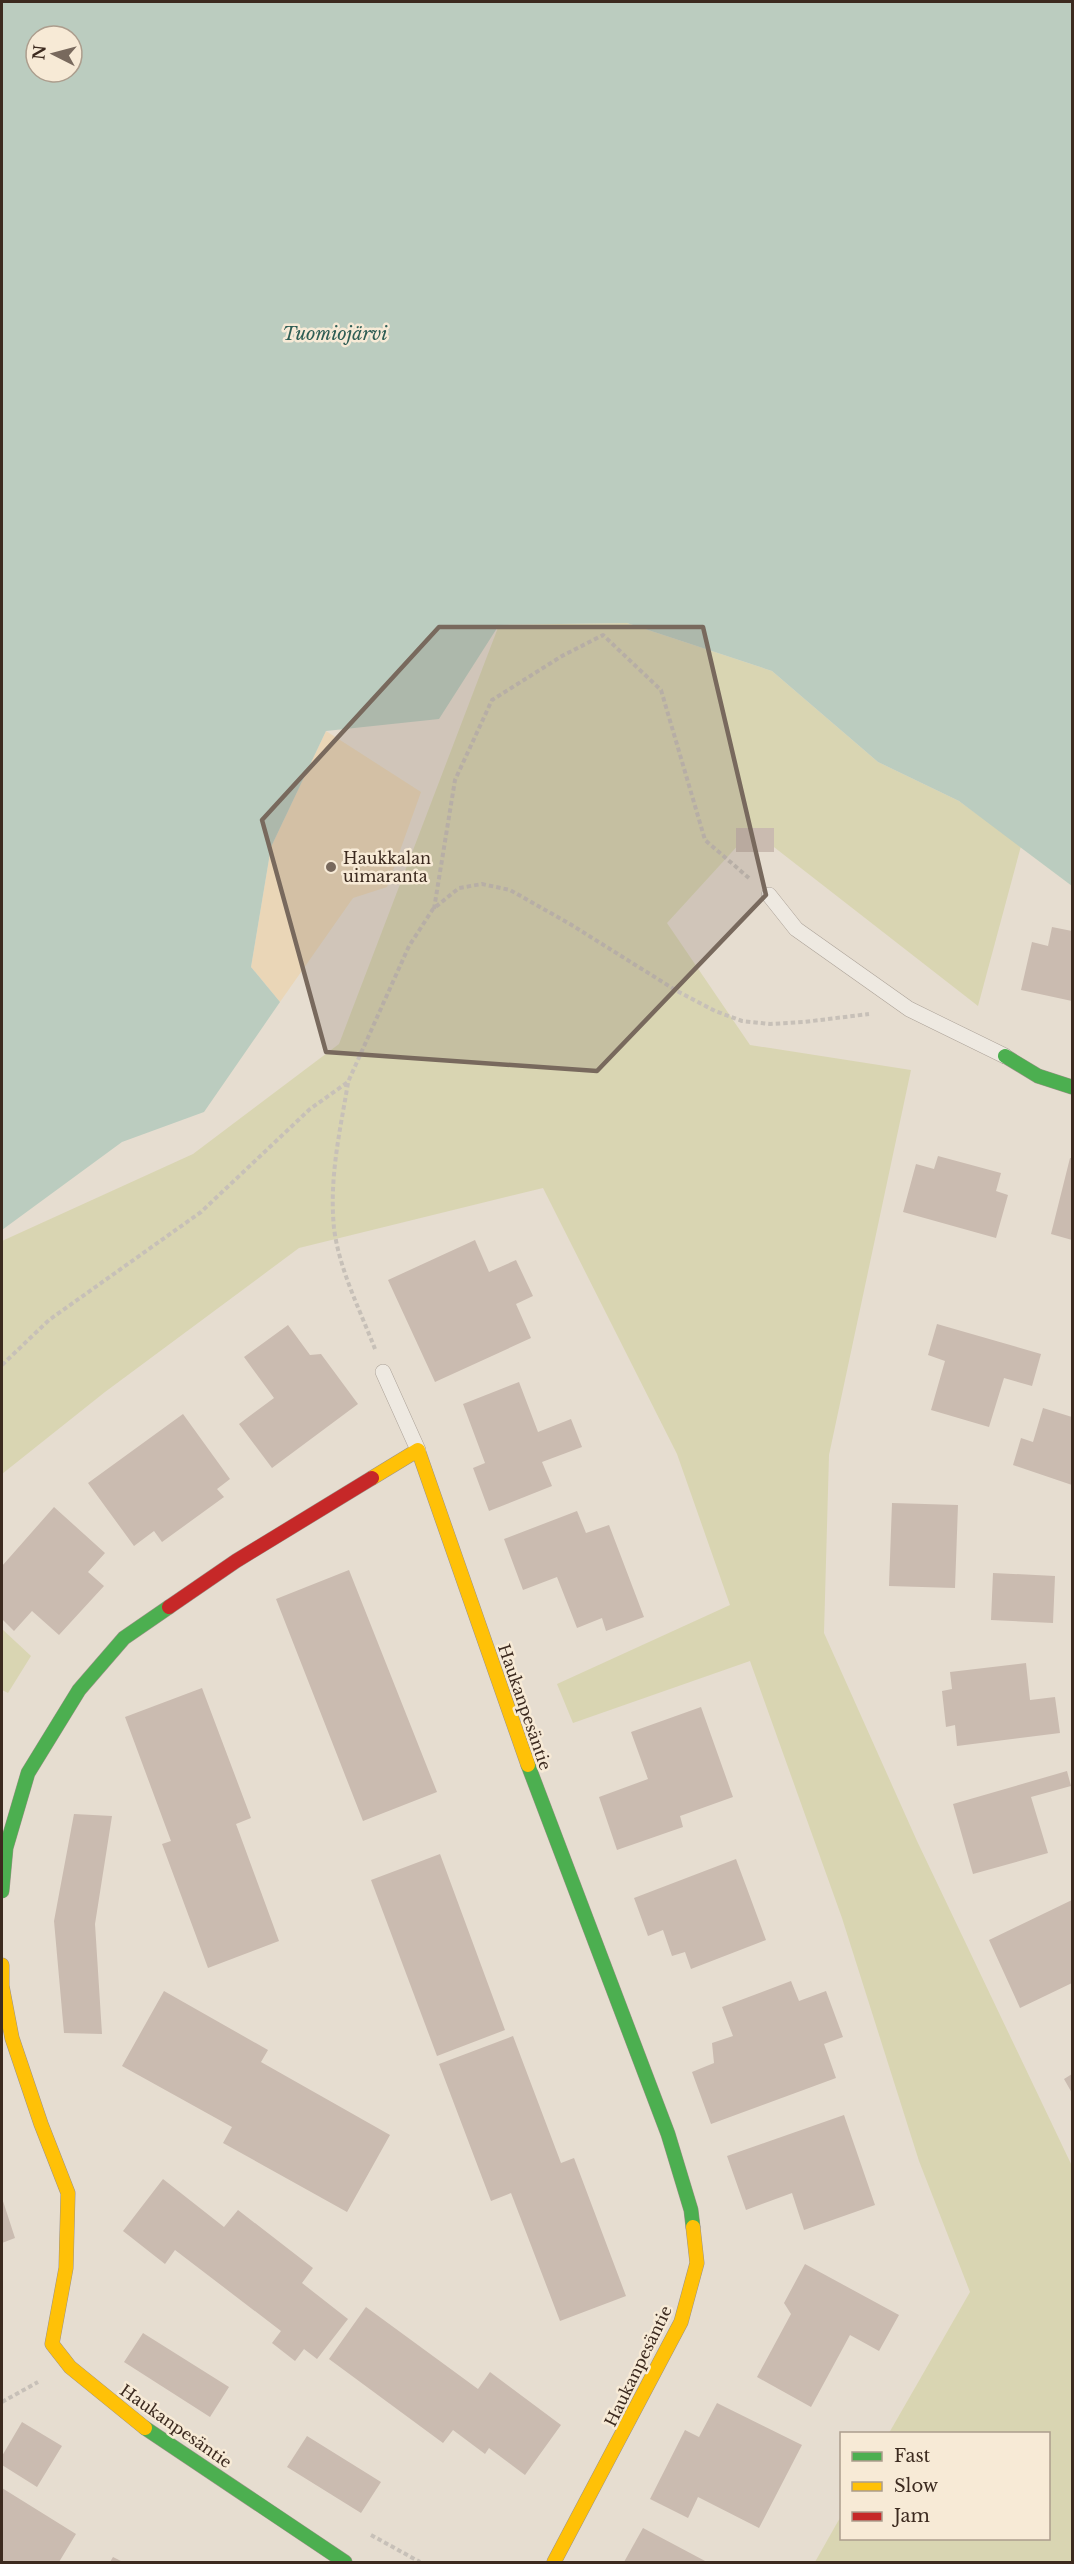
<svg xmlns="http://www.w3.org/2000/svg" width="1074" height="2564" font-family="'Libre Baskerville',serif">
	<rect width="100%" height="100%" fill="#e6ddd0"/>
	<path fill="#d9d5b2" d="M627,623L772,671L878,762L959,801L1021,846L978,1006L752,830L667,923L750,1045L911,1070L829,1455L824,1633L917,1841L1072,2166V2562H815L841,2516L842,2538H1048V2434L889,2433L970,2292L919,2161L842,1918L750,1661L573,1723L557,1684L730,1605L677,1454L543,1188L299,1248L105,1392L2,1474V1241L193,1154L339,1044L499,625Z
		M2,1629L31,1656L8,1693L2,1690Z"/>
	<path fill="#ead6b7" d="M326,731L421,792L387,887L353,898L280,1002L251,967L271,847Z"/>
	<path fill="#bbccbf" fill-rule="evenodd" d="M2,2H1072V886L959,801L878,762L772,671L627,623L499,625L439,719L326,731L271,847L251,967L280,1002L204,1112L122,1142L2,1230ZM36,36H72V72H36Z"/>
	<path fill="#cabbb0" d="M736,828H774V852H736Z
		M1052,927L1072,931V1001L1021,990L1032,942L1048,946Z
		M938,1156L1001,1173L996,1191L1008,1195L996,1238L903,1212L916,1164L934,1169Z
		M1070,1158H1072V1240L1051,1234Z
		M475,1240L489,1272L516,1260L533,1296L516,1304L531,1338L435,1382L388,1280Z
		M937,1324L1041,1354L1032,1386L1004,1378L989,1427L931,1410L945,1361L928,1355Z
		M288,1325L310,1355L321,1354L358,1404L272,1468L239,1424L274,1398L244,1357Z
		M519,1382L538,1432L571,1419L582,1447L542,1462L552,1486L489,1511L473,1468L485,1463L463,1404Z
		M1043,1408L1072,1417V1485L1013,1465L1021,1438L1033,1442Z
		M183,1414L230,1479L217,1489L224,1497L162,1542L154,1531L134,1546L88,1483Z
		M892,1503L958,1505L955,1588L889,1586Z
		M54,1507L105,1553L88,1572L104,1586L59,1635L32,1611L14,1631L2,1619V1566Z
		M577,1511L586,1533L609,1525L644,1617L606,1631L602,1618L577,1628L557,1577L523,1590L504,1539Z
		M349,1570L437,1792L363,1821L276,1599Z
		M993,1573L1055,1576L1053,1623L991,1620Z
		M1026,1663L1030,1700L1055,1697L1060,1733L957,1746L955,1725L946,1727L942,1691L952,1689L950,1672Z
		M202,1688L251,1818L236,1824L279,1941L208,1968L162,1844L171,1841L125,1717Z
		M701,1707L733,1797L680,1816L683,1827L617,1850L599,1797L648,1779L631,1732Z
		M1067,1771L1071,1786L1031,1797L1048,1853L973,1874L953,1804Z
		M74,1814L112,1816L95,1924L102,2034L64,2033L54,1921Z
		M440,1854L505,2030L437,2056L371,1880Z
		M736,1859L766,1940L691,1969L685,1952L672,1956L663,1930L648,1936L634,1898Z
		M1072,1900V1983L1020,2008L989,1940Z
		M791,1981L799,2001L826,1991L843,2037L824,2044L836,2078L711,2124L692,2072L714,2063L712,2043L733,2036L722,2007Z
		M164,1991L268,2050L261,2062L390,2135L347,2212L223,2143L232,2127L122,2066Z
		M513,2036L561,2163L574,2158L626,2296L560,2321L511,2193L491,2201L439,2064Z
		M1072,2074V2093L1064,2079Z
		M844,2115L875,2205L804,2230L792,2193L746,2210L727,2156Z
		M163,2179L224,2227L238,2210L313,2268L302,2283L348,2319L317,2359L304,2349L295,2361L272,2343L281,2331L175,2250L165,2264L123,2231Z
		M2,2198L15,2238L2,2243Z
		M805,2264L899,2315L879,2351L850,2335L811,2407L757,2377L791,2314L784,2303Z
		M366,2307L478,2389L490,2372L561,2425L525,2475L489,2448L485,2454L453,2430L443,2443L329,2359Z
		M143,2333L229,2387L210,2417L124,2362Z
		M717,2403L802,2445L759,2528L698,2497L688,2518L650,2499L685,2430L699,2437Z
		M22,2422L62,2446L37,2487L2,2465V2456Z
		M307,2436L381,2482L361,2513L287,2467Z
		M2,2488L76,2534L59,2562H2Z
		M643,2528L707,2562H624Z
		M113,2557L123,2562H110Z"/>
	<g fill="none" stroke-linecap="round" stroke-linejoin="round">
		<g stroke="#aca298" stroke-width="16">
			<path id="lane" d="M769,895L796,929L909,1009L1005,1056
				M383,1372L418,1450"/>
		</g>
		<g stroke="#9c9288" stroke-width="15">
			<path id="fast" d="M1005,1056L1038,1076L1072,1087
				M528,1765L668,2134L691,2210L693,2227
				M2,1891L6,1848L28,1773L79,1690L124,1638L169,1607
				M145,2428L345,2562"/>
		</g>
		<g stroke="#9c9288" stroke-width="15">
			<path id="slow" d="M372,1478L418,1450L528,1765
				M2,1965V1986L12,2038L41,2124L68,2193L66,2268L52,2344L70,2367L145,2428
				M554,2562L681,2322L697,2263L693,2227"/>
		</g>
		<g stroke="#9c9288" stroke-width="15">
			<path id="jam" d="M169,1607L236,1561L372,1478"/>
		</g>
		<path stroke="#c7c0b8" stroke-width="4" stroke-dasharray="4.5 3" stroke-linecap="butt" d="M434,909L455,780L492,700L562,656L603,635L661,690L705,840L750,879
			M348,1083C340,1131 329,1178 334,1228C339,1269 360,1310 375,1349
			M2,1365L49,1320L201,1212L310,1109L348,1082L409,946L433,909L459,888L482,884L510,890L570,924L677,991L715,1011L742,1021L770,1024L804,1022L869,1014
			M2,2402L38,2382
			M371,2535L420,2562"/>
		<use href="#lane" stroke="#eee9e1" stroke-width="15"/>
		<use href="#fast" stroke="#4caf50" stroke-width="14"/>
		<use href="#slow" stroke="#ffc107" stroke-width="14"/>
		<use href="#jam" stroke="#c62828" stroke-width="14"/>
	</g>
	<path fill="#78695d" fill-opacity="0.2" stroke="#78695d" stroke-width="4.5" stroke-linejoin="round" d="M439,627H703L766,895L597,1071L326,1052L262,820Z"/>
	<circle fill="#78695d" stroke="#f7ead6" stroke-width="2" cx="331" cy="867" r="6"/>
	<g text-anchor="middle" stroke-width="5" stroke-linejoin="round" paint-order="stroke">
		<g font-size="16" fill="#3c2a1f" stroke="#f7ead6" text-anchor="start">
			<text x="343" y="864">Haukkalan<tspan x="343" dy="18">uimaranta</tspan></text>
		</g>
		<g font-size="16" fill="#3c2a1f" stroke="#f7ead6">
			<text transform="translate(525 1707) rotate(71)" y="6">Haukanpesäntie</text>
			<text transform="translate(638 2366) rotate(-64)" y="6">Haukanpesäntie</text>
			<text transform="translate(176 2426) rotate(35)" y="6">Haukanpesäntie</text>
		</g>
		<g font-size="18" font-style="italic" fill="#2e5d54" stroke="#f7ead6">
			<text x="335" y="340">Tuomiojärvi</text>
		</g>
	</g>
	<rect width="1074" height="2564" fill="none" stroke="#3c2a1f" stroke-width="6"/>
	<rect x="840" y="2432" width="210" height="108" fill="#f7ead6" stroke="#ac9d8d" stroke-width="1.5"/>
	<rect x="852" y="2452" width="30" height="9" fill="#4caf50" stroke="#ac9d8d" stroke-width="1.5"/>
	<text x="894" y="2462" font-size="18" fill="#3c2a1f">Fast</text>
	<rect x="852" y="2482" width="30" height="9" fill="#ffc107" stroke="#ac9d8d" stroke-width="1.5"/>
	<text x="894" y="2492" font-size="18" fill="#3c2a1f">Slow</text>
	<rect x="852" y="2512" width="30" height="9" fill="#c62828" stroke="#ac9d8d" stroke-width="1.5"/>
	<text x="894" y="2522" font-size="18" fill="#3c2a1f">Jam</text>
	<g transform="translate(54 54) rotate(276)"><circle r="28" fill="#f7ead6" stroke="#ac9d8d" stroke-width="1.5"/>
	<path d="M0-4.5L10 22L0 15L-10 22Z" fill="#78695d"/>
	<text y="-9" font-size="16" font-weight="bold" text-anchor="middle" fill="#3c2a1f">N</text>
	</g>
</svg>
